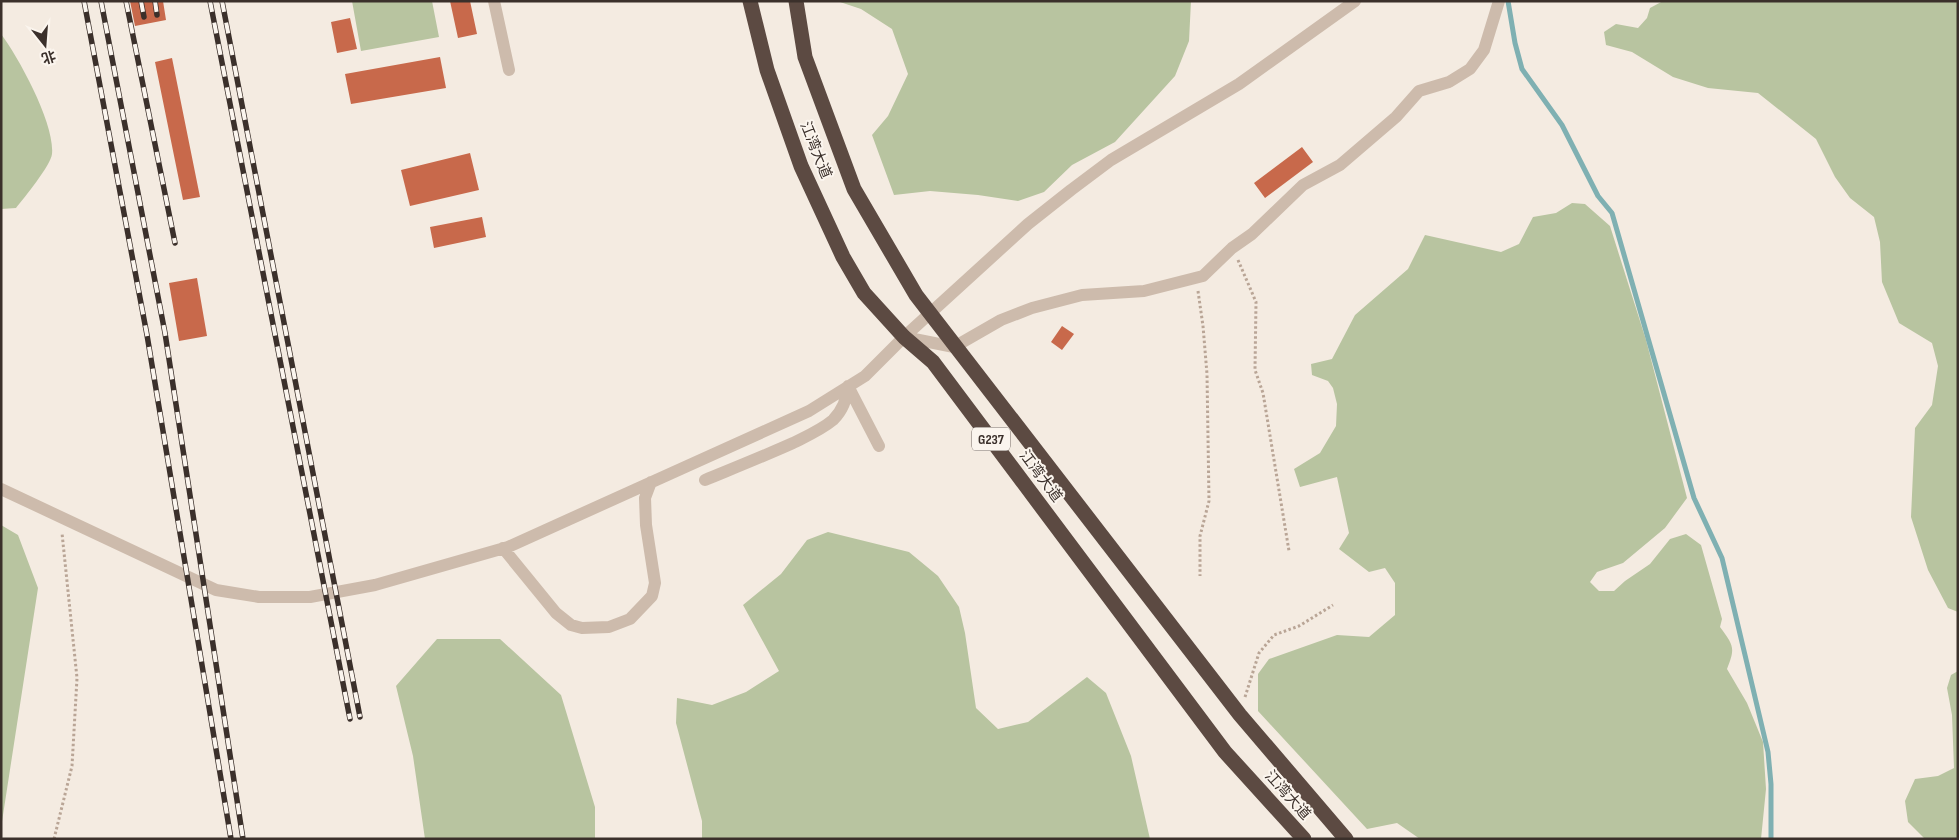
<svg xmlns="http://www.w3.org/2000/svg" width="1959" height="840" font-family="'Sofia Sans Condensed','Noto Sans SC',sans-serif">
	<rect width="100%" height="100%" fill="#f4ebe1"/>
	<path fill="#b8c4a0" d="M352,1H432L439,37L361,51Z
		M837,1H1191L1189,41L1175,76L1115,142L1072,165L1044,192L1018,201L978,195L930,191L894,195L872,135L888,116L908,74L892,29L861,9Z
		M1663,1H1958V612L1948,608L1928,570L1911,517L1915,428L1932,405L1938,366L1932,343L1899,323L1882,282L1880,242L1874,217L1850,198L1835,177L1816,139L1758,93L1708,88L1673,77L1632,52L1606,45L1604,32L1616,24L1638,28L1647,18L1650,8Z
		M1,34C19,58 55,124 52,154C51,165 24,198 16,208L1,209Z
		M1572,203L1585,204L1610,226L1646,340L1687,498L1665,528L1623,563L1597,572L1590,582L1599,591H1614L1625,581L1650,564L1670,539L1686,534L1701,545L1722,619L1720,627C1733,645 1736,647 1727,669L1747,703L1763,742L1766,789L1761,839H1420L1397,823L1367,829L1258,711V674L1269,659L1337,635L1369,637L1395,615V583L1385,568L1369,572L1339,549L1349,533L1337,477L1300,487L1294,469L1320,453L1336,426L1337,404L1333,388L1328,381L1312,375L1311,364L1332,359L1355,315L1408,269L1425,235L1501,252L1519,244L1533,217L1556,213Z
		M1,525L18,535L38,588L1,828Z
		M828,532L909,552L938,576L959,607L965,633L976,708L998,729L1028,722L1087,677L1106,693L1131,756L1150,839H702V821L676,723L677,698L712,705L746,692L779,671L743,605L781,574L807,540Z
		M437,639H500L561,695L595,807V839H425L413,756L396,686Z
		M1958,671V839H1925L1908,822L1905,801L1915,779L1938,776L1954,768L1952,715L1947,688L1951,675Z"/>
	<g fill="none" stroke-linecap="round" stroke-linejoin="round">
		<path stroke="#7fb0b2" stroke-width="5" d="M1508,1L1515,43L1522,69L1562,125L1598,196L1612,213L1694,498L1722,558L1768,752L1771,784V839"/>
	</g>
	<path fill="#c8694b" d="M130,1H163L166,20L135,26Z
		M450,1H470L477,34L458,38Z
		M350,18L357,49L337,53L331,22Z
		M440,57L446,88L351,104L345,74Z
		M172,58L200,197L183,200L155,62Z
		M1302,147L1313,162L1265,198L1254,183Z
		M470,153L479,190L410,206L401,170Z
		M482,217L486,237L434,248L430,227Z
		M197,278L207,336L179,341L169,283Z
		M1062,326L1074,334L1062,350L1051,342Z"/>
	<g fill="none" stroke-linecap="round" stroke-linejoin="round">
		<path stroke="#b9a596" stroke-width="3" stroke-dasharray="2.5 2.5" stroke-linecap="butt" d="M1238,260L1256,302L1255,370L1263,393L1289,551
			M1198,291L1203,326L1207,374L1209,501L1200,536V576
			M1245,697L1259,653L1274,635L1299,626L1333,605
			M54,839L72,766L77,678L62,533"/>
		<path stroke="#cdbbac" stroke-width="12" d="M494,1L509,70
			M904,337L954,347L1001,320L1032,308L1082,295L1144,291L1203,276L1232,248L1252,234L1303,185L1340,165L1396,117L1419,91L1449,82L1470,69L1484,50L1499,1
			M848,386L879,446
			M705,480C734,468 764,456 793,443C807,436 821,430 833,420C842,411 847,399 848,386
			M1,489L216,590L259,597H310L375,585L508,547L809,411L865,376L904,337L1028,224L1071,190L1111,160L1239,84L1355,1
			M503,548L556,613L571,625L582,628L609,627L630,619L652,596L655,583L646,525L645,498L651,482"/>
		<path stroke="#5c4a42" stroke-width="15" d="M750,1L767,70L801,166L843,257L864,293L904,337L933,362L1225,752L1304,839
			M796,1L805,57L854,189L916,295L1240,715L1346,839"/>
		<g stroke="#3b302b" stroke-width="5.5">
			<path id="rail" d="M84,1L147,335L231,839
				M101,1L165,333L243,839
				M126,1L175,243
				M141,1L144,17
				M155,1L157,15
				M210,1L350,719
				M222,1L360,717"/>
		</g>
		<use href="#rail" stroke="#fbf5ee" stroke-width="4" stroke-dasharray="11" stroke-linecap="butt"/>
	</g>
	<g text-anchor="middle" stroke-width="4" stroke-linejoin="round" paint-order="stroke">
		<rect fill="#fbf5ee" stroke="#756b66" stroke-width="1" x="972" y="427.5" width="38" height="23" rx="4"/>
		<g font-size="14" font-weight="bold" fill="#3b302b">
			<text x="991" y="444">G237</text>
		</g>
		<g font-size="15" fill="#3b302b" stroke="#fbf5ee">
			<text transform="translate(816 150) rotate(68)" y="5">江湾大道</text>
			<text transform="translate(1041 476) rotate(53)" y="5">江湾大道</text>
			<text transform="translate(1288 795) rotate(48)" y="5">江湾大道</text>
		</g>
	</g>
	<rect width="1959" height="840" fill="none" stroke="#3b302b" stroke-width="5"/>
	<g transform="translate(45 45) rotate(163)" stroke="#fbf5ee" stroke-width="4" paint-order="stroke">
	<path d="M0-4L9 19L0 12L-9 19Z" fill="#3b302b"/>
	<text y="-8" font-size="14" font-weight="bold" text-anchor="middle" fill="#3b302b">北</text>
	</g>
</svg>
